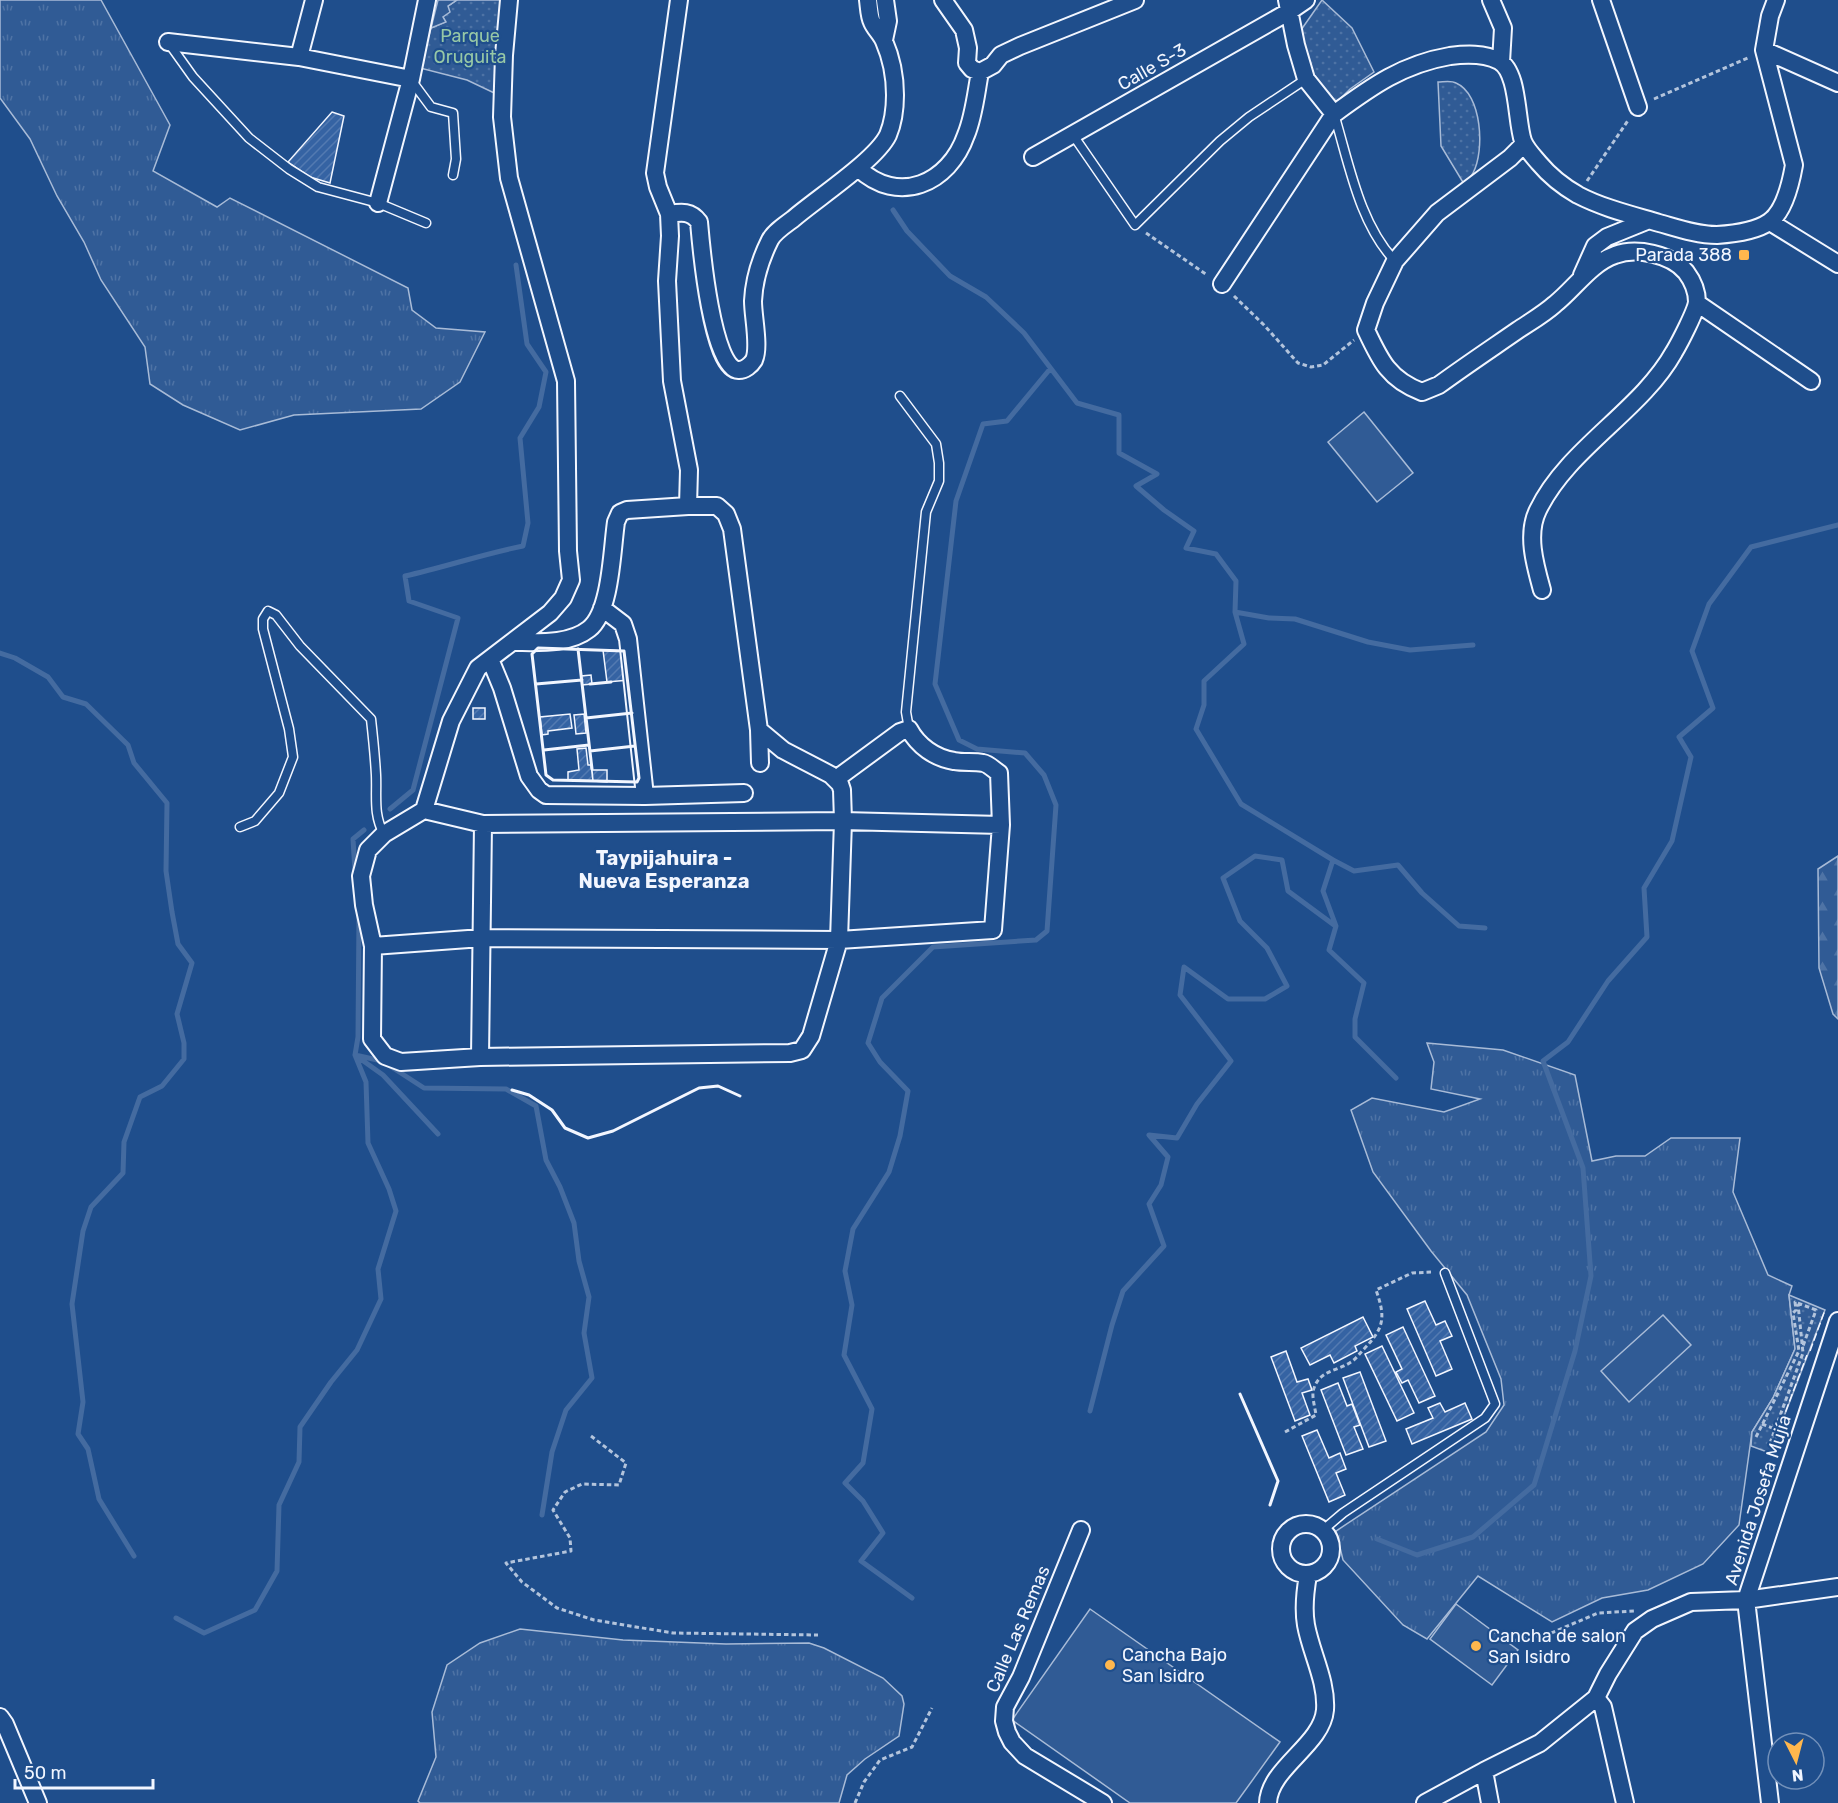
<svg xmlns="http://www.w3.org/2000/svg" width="1838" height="1803" font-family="Rubik,sans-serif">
	<defs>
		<pattern id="grass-tufts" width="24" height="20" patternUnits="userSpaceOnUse" patternTransform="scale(1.5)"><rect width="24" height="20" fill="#305b95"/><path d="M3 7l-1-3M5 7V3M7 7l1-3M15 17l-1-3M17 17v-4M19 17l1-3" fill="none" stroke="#4e73a5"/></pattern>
		<pattern id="forest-firs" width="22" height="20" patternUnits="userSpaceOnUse" patternTransform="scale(1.5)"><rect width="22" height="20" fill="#305b95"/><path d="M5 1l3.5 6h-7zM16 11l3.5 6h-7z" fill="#4e73a5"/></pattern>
		<pattern id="park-dots" width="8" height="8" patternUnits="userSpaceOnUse" patternTransform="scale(1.5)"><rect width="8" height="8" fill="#305b95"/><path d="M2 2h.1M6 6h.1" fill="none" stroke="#4e73a5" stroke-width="1.8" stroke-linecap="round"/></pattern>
		<pattern id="building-hatch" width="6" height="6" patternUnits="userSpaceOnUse" patternTransform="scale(1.5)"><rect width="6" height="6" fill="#3563a3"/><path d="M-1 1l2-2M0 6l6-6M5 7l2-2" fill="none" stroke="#537ab1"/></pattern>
	</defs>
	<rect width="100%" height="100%" fill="#1f4e8c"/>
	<path fill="url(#grass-tufts)" stroke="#a8bbd7" stroke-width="1.5" d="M0,0H101L170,125L153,171L217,207L230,198L408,288L412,310L436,328L485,332L460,382L421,409L294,415L240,430L183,405L150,384L145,347L101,280L84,242L57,196L30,139L0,98Z
		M1427,1043L1503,1050L1575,1075L1592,1161L1616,1156H1645L1671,1138H1740L1733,1192L1768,1275L1792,1286L1789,1295L1795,1349L1773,1398L1752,1432L1739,1525L1703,1564L1648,1590L1602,1598L1552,1622L1478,1576L1427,1639L1403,1625L1343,1560L1336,1531L1486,1432L1504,1405L1501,1379L1467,1295L1431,1251L1373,1172L1351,1110L1372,1098L1444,1112L1480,1099L1431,1089L1434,1062Z
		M520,1629L623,1640L726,1644L809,1643L824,1648L883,1678L902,1696L904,1704L899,1736L865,1759L847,1775L839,1803H420L418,1801L436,1757L432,1712L447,1665L480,1643Z"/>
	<path fill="url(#forest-firs)" stroke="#a8bbd7" stroke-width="1.5" d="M1838,856V1019L1833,1014L1819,968L1818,869Z"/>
	<path fill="url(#park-dots)" stroke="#a8bbd7" stroke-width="1.5" d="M457,0H509V100L467,80L420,68L431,28L445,22L443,17L447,7Z
		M1322,0L1352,28L1374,72L1350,89L1335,104L1317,92L1301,30Z
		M1438,82C1443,82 1451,80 1456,83C1482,94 1485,151 1473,173C1471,177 1467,181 1464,184L1441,146Z
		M1789,1295L1825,1310L1770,1453L1751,1446L1752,1432L1773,1398L1795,1349Z"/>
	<path fill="#305b95" stroke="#a8bbd7" stroke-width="1.5" d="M438,0H457L448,6L450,12L443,17L446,22L431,28Z
		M1364,412L1413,473L1377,502L1328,442Z
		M1663,1315L1691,1345L1629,1402L1601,1371Z
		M1456,1604L1518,1650L1492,1685L1430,1639Z
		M1090,1609L1280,1742L1236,1803H1130L1012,1720Z"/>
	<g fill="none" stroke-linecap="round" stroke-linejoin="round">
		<path stroke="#446ba0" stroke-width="5" d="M893,210L907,231L950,276L986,297L1024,333L1077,403L1119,415V453L1157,474L1136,486L1164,510L1194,531L1186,548L1216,554L1236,581L1235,612L1244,644L1204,681V705L1196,729L1241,804L1333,860L1323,891L1336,926L1329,950L1364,983L1355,1019V1037L1396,1078
			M1235,612L1269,618L1295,619L1368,642L1410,650L1473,645
			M0,653L15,658L48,677L63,697L86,704L128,745L134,763L167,803L166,871L172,912L178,944L192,963L177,1014L184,1043V1059L162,1086L140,1097L124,1142L123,1173L91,1207L83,1231L72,1304L83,1402L78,1434L88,1449L99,1499L134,1556
			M390,809L413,790L458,618L409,601L405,576C445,567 483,554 523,546L528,523L520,438L539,407L546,372L527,344L516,265
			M1333,860L1354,871L1398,865L1422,893L1459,926L1485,928
			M355,872L353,839L364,830
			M359,914L358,1037L355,1055L383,1075L438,1134
			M355,1055L382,1061
			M390,1066L424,1088L506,1089L536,1106L546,1160L560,1187L574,1223L579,1261L589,1297L584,1333L592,1378L566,1410L552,1452L542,1515
			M1090,1411L1112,1325L1123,1291L1164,1246L1149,1204L1161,1185L1168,1157L1149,1135L1177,1138L1197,1104L1231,1061L1180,995L1184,967L1228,999H1265L1287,986L1267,948L1240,921L1223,878L1255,856L1282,860L1288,891L1334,925
			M1377,1539L1417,1555L1473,1537L1534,1485L1575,1351L1591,1276L1583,1168L1543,1061L1568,1042L1608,981L1647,937L1644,888L1672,841L1691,757L1679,737L1713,708L1692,651L1709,604L1751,547L1838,525
			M912,1598L861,1561L883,1533L863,1501L845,1483L863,1463L872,1409L844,1355L852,1305L845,1271L853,1229L889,1172L900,1136L908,1091L880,1062L868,1043L882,998L933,947L1036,940L1047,931L1056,805L1044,775L1025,753L977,749L959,740L935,684L956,501L983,424L1007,421L1050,369
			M176,1618L204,1633L255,1610L277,1571L279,1505L299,1462L300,1427L331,1382L357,1350L381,1299L378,1269L396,1211L389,1189L368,1143L366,1082L355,1055"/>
	</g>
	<path fill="url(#building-hatch)" stroke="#f2f6ff" stroke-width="1.5" d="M332,112L344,116L330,183L310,177L288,162Z
		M603,650L624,651L629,680L607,682Z
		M591,675L592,684L582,685L581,676Z
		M473,708H485V719H473Z
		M570,714L572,728L548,731V734L542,735L540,717Z
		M584,714L586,733L576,734L574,715Z
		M586,748L588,765H591L593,781L568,780V772L579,770L577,749Z
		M592,770H607V782L593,781Z
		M1425,1301L1436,1325L1445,1321L1452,1336L1440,1341L1452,1369L1436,1376L1407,1309Z
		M1363,1317L1373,1337L1355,1346L1357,1351L1334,1363L1330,1355L1310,1365L1301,1348Z
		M1403,1327L1435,1396L1419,1403L1408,1380L1402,1383L1396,1372L1402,1369L1386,1335Z
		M1382,1346L1414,1413L1397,1421L1365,1354Z
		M1286,1351L1297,1382L1308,1379L1312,1390L1302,1393L1310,1415L1295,1421L1271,1357Z
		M1360,1372L1386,1441L1369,1447L1343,1378Z
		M1338,1383L1347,1406L1352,1404L1360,1425L1354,1427L1363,1449L1346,1455L1321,1390Z
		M1440,1403L1445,1412L1465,1403L1472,1419L1412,1444L1406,1429L1433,1418L1428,1408Z
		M1317,1430L1329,1458L1340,1453L1346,1469L1336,1473L1345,1495L1329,1502L1302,1436Z"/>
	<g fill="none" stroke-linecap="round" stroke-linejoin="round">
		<g stroke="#f2f6ff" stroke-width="11">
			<path id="lane" d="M168,42L193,77L249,138L289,169L318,187L378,203L426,223
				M411,80L431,107L453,113L456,159L453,175
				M1334,114C1349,163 1359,223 1395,261
				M1073,135L1135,225L1220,141L1249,117L1306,79
				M900,396L936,444L939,463V481L926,512L906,712L909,729
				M240,827L255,821L279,793L293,757L289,729L263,629V619L268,611L276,615L300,646L371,719C373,737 375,756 376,775C377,796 373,815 384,834
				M1323,1530L1343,1513L1485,1418L1495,1404L1445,1273"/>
		</g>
		<g stroke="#f2f6ff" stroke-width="20">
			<path id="street" d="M509,0L504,55L502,117L509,178L566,381L568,551L571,580L563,598L550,613L478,668L451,721L424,810L384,834L368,850L361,876L364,905L373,946L372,1039L385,1056L401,1062L480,1057L790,1053L802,1050L811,1036L839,940L843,821L842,790L840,784L831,775L783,750L759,730
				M679,0L655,173L658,187L669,214L670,236L667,281L672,381L689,470L688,506
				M943,0L964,30L968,48L967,63L972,69L980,72
				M1287,0L1296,45L1306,79L1334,114C1372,86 1403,64 1450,56C1466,54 1484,53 1499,61C1519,72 1516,121 1523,141C1526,149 1534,157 1539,163C1549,175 1564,187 1578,195C1603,208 1632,215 1659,223C1677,228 1697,235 1717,235C1732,234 1756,231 1769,222C1784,212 1791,182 1794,165L1764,50L1770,16L1776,0
				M1491,0L1503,28L1501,62
				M1601,0L1638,107
				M884,40L888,21L885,0
				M168,42L299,57L411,79
				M1764,50L1838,83
				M299,57L314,0
				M980,72L993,65L1001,55L1020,46L1135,0
				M1524,144L1510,158L1437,213L1395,261L1375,303L1366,330C1380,360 1389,380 1422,392L1439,385C1465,366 1492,348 1518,330C1530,322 1544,314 1555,304C1574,289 1591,263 1615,255C1636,247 1671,254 1686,272C1692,280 1697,291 1697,302C1696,311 1680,342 1674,352C1641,411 1568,448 1538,510C1526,534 1535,565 1542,590
				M1033,157L1290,11L1306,0
				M858,168C898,206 949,184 966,135C974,116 976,93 980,72
				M378,203L411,79L427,0
				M669,214C682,212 691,211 699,222C701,245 712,372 739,370C745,370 751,365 754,360C760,347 753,317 753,301C754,280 760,260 770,240C774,232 785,225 793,219C816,199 876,160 888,135C893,123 895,107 895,95C895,77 891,57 884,41C881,34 875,29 872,22C869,16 869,7 868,0
				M1770,222L1838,264
				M1582,275L1595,246L1607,237L1649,220
				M1222,284L1334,114
				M1697,303L1811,381
				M602,608L623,624L628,639L645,796
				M512,642C537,642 569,645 589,629C611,612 612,549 616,522L620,513L627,510L688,506H717L726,514L732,529L759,730L760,763
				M490,659L502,688L529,776L539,790L546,795L645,796L744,793
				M424,810L483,824L843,821L1001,825
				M373,946L482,938L839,940L993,930L1001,825L999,773C994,770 989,764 983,763C974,761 964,763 954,761C935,758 918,746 909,729L900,732L836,779
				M480,1057L483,824
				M1281 1549a25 25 0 1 1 50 0a25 25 0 1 1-50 0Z
				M1081,1530L1021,1677L1005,1707L1004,1721L1007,1732L1012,1742L1025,1756L1103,1803
				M1596,1698L1603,1707L1625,1803
				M0,1717L5,1724L38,1803
				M1268,1803C1269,1768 1322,1745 1325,1710C1327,1681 1311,1653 1306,1625C1303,1608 1305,1592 1308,1575
				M1425,1803L1484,1771
				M1490,1803L1484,1771L1540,1743L1596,1698L1608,1674L1635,1631L1652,1619L1691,1602L1746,1600L1838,1587
				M1770,1803L1746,1600L1838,1321"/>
		</g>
		<path stroke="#b3c4dc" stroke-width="3" stroke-dasharray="4.5 3" stroke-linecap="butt" d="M1654,99L1750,57
			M1587,181L1629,119
			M1146,233L1207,275
			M1234,296L1264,325L1298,363L1311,367L1323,365L1354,340
			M1762,1424L1775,1429
			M1285,1432L1316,1415C1315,1407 1311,1395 1314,1388C1320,1370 1338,1371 1351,1362C1356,1359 1360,1353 1364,1349C1384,1328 1386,1318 1376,1290L1412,1273L1433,1272
			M591,1436L626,1463L619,1485L582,1484L565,1492L553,1510L570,1538L571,1551L506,1563L522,1582L557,1608L594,1620L673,1633L818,1635
			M1756,1437L1799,1351L1793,1313L1796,1310L1795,1302L1816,1310L1803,1346
			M1770,1443L1803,1353L1798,1304
			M1507,1642L1549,1634L1598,1613L1635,1611
			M855,1803L864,1782L880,1760L912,1747L932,1708"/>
		<use href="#lane" stroke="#1f4e8c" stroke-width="8"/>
		<use href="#street" stroke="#1f4e8c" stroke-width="16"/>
		<path stroke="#f2f6ff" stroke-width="1.5" stroke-dasharray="8 3" stroke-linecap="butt" d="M1810,1351L1825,1310
			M1770,1453L1807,1355"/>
		<path stroke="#f2f6ff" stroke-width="3" d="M538,648L624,651L639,778L637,782L553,780L546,775L532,654Z
			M578,649L592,769
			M536,684L582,680
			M590,684L611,682
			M586,718L632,713
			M544,750L589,745
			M590,751L635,746
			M512,1090L529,1095L552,1110L565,1128L588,1138L613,1131L699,1088L718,1086L740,1096
			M1240,1394L1278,1481L1270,1505"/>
	</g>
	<g fill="#ffb74d" stroke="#1f4e8c" stroke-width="2">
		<rect x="1738" y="249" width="12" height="12" rx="3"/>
		<circle cx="1476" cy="1646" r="6"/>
		<circle cx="1110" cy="1665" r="6"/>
	</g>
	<g text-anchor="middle" stroke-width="4.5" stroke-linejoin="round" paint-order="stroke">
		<g font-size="18" fill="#97c8a6" stroke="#1f4e8c">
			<text x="470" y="42">Parque<tspan x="470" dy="21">Oruguita</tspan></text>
		</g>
		<g font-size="18" fill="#f2f6ff" stroke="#1f4e8c">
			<text transform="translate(1152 67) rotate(-30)" y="6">Calle S-3</text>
			<text transform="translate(1758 1500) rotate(-72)" y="6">Avenida Josefa Mujía</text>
			<text transform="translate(1018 1629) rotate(-67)" y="6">Calle Las Remas</text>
		</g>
		<g font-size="18" fill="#f2f6ff" stroke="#1f4e8c" text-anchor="start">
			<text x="1732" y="261" text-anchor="end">Parada 388</text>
			<text x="1488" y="1642">Cancha de salon<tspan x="1488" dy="21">San Isidro</tspan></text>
			<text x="1122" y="1661">Cancha Bajo<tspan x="1122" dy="21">San Isidro</tspan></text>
		</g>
		<g font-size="20" font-weight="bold" fill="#f2f6ff" stroke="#1f4e8c">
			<text x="664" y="865">Taypijahuira -<tspan x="664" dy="23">Nueva Esperanza</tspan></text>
		</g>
	</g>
	<g transform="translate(1796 1761) rotate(174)"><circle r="28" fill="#1f4e8c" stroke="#7391ba" stroke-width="1.5"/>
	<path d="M0-4.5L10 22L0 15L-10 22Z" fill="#ffb74d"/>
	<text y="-9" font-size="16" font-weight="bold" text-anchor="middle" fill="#f2f6ff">N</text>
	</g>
	<path d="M15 1779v9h138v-9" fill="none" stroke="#f2f6ff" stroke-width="3"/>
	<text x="24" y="1779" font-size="18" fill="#f2f6ff" stroke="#1f4e8c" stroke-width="4.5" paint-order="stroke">50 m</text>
</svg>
